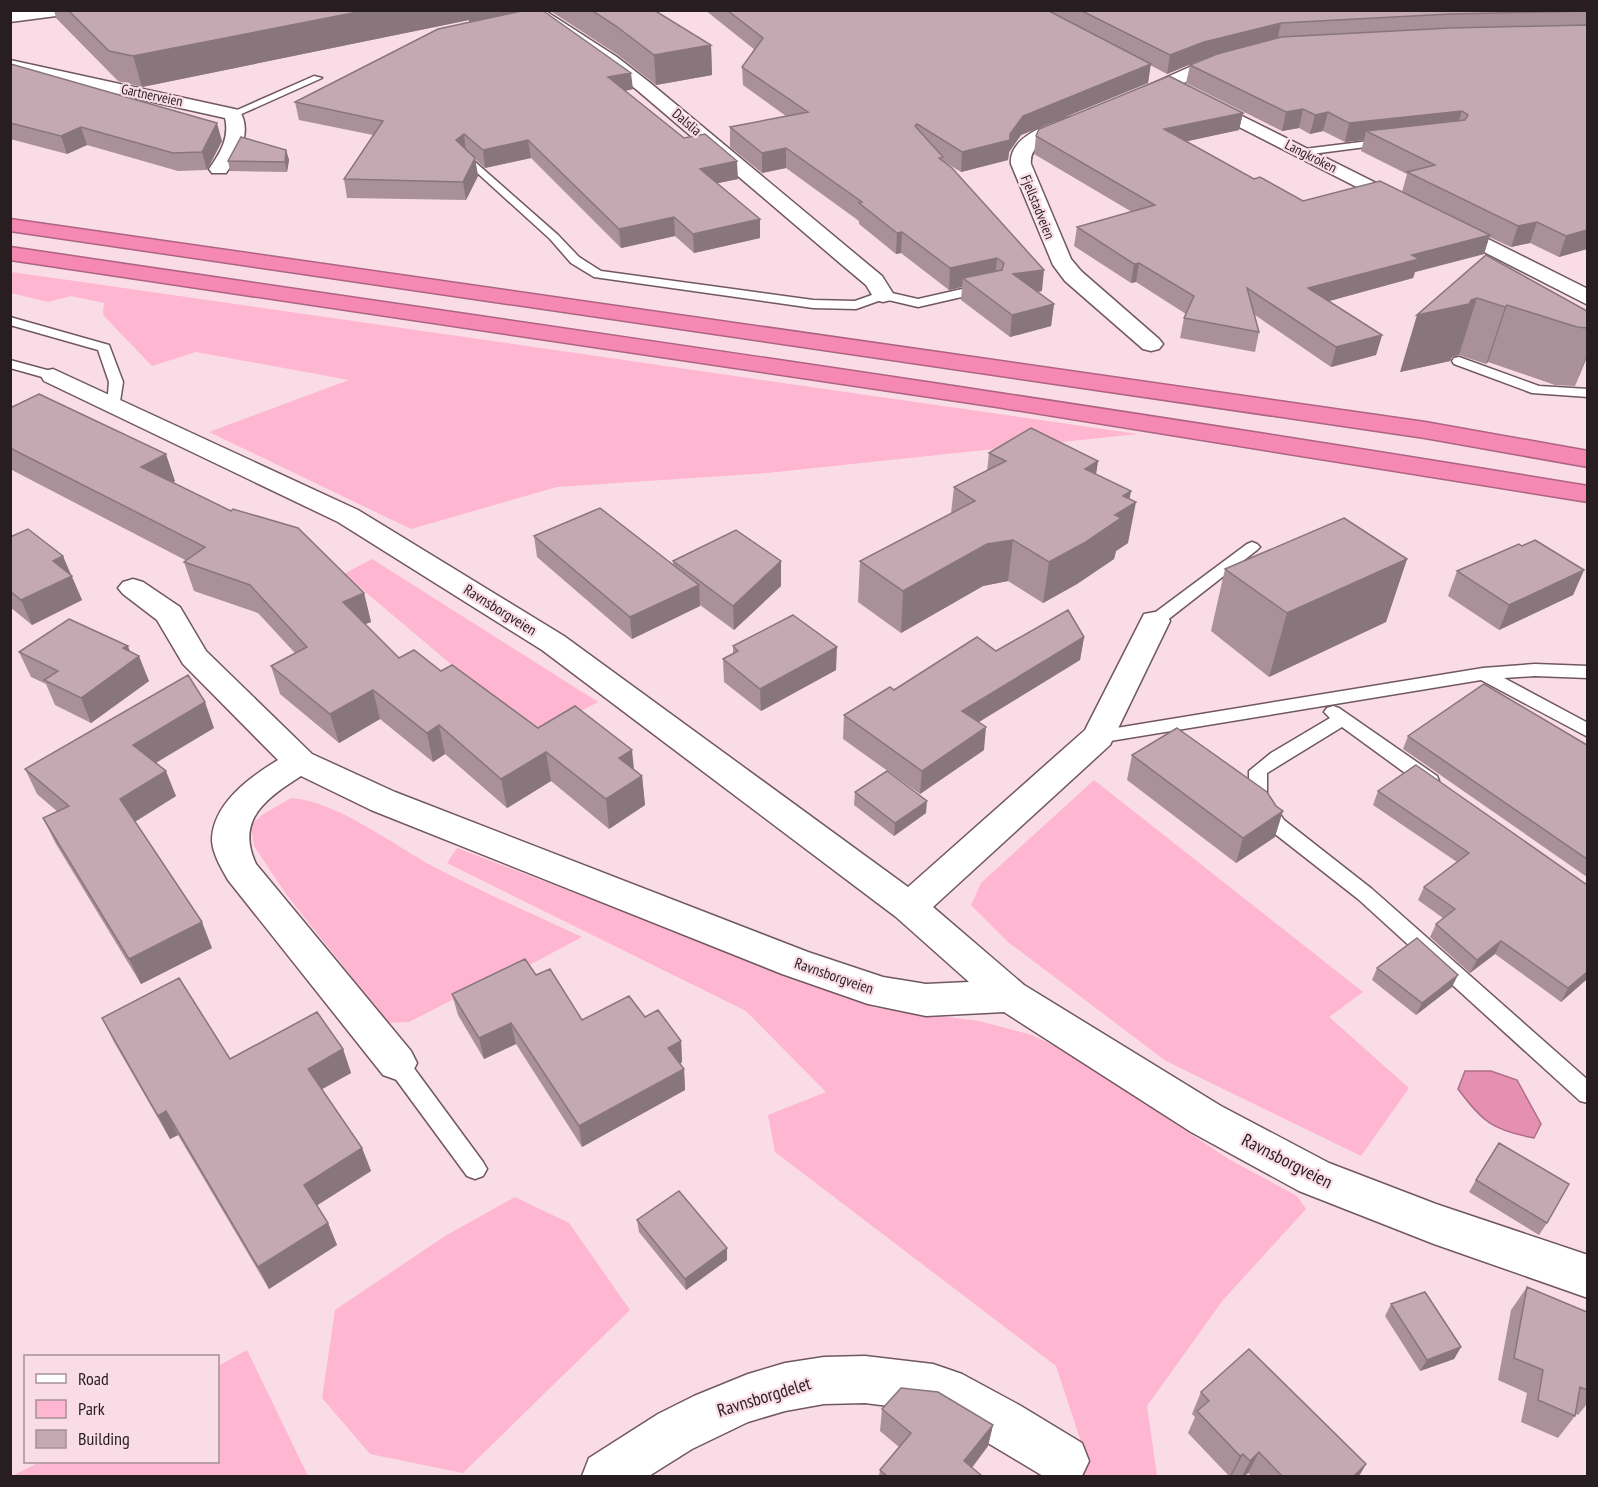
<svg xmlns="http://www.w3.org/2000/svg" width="1598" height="1487" font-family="'PT Sans Narrow',sans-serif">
	<rect width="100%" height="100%" fill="#f9dce6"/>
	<path fill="#ffb6d0" d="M11,272L68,280L1138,434L767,473L557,487L411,529L209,432L349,380L196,352L152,366L103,315L104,303L71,296L48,302L11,293Z
		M372,559L598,702L535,735L344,574Z
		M1094,780L1363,992L1329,1017L1409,1088L1361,1156L1166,1061L1008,942L971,905L981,883Z
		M291,798C337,801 393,845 434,867C482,892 533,914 582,937L468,998H456L409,1022L388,1023L286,894L254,846L251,825L262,815Z
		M457,848L876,1008L979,1021L1032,1035L1078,1057L1123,1089L1230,1160L1297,1196L1306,1209L1223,1300L1147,1406L1157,1476H1079L1080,1439L1056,1366L775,1152L768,1115L826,1092L746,1011L447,863Z
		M515,1197L569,1223L630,1310L463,1473L370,1454L322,1398L335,1310L445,1236Z
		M247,1350L308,1476H12L40,1462H218V1366Z"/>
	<path fill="#e690b1" stroke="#ad6e86" stroke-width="1.5" d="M1465,1071H1491L1517,1080L1541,1124L1534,1138C1492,1130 1483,1122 1458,1089Z"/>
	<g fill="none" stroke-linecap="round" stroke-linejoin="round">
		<g stroke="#705760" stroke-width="3">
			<path id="lane" d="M314,76L322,78L237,116L228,114Z
				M1385,139L1390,142L1389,144L1304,155L1299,152L1304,149Z
				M466,154L558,235L579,257L601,271L813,300L855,301L883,291L918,299L984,284L990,288L988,291L918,307L884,299L856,309L813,308L594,277L571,263L550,239L462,159L461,157Z
				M10,317L109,345L123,382L119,408L114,409L107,405L109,382L98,350L10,325Z
				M1459,357L1539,386L1588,389V397L1532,393L1454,364L1452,361L1454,358Z
				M10,360L58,373L60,376L53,380L10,368Z
				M1252,542L1257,544L1260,547L1257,550L1161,625H1149L1147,621L1149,617L1247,544Z
				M1535,664L1588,666V678L1535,676L1504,678L1588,723V737L1481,680L1098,743L1092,741L1089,737L1092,733L1098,731L1483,668Z
				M1333,706L1339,708L1437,776L1439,781L1437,786L1430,787L1423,786L1342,727L1267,773V795L1284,820L1372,889L1588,1080V1103L1580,1101L1358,899L1270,830L1249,795V771L1271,753L1330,718L1324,712L1327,708Z
				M397,1054L405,1056L483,1162L487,1169L483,1176L475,1179L467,1176L389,1070L386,1063L389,1056Z"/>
		</g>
		<g stroke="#705760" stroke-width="3">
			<path id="street" d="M23,10H72L64,15L10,22V12Z
				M524,10H544L617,57L649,82L882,276L894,295L891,300L883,302L875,300L866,285L841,264L637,90L605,65Z
				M1230,54L1236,55L1238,59L1236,63L1213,70L1143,101H1131L1128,97L1131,93L1201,62Z
				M10,60L239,110C253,131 239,156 226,173H212L209,169C220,153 230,138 225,118L10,70Z
				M1202,96L1588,289V305L1196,105L1193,101L1196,97Z
				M1078,115L1085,117L1087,121L1085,125C1066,133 1028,139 1031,164L1071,259L1081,271L1159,339L1163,344L1159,349L1151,351L1143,349L1065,281L1053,265L1011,164C1008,135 1055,121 1078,115Z
				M53,369L358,510L564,636L908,887L1085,730L1144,614L1155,612L1166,614L1170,621L1110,745L933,907L1024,985L1221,1106L1329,1163L1436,1204L1588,1255V1298L1434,1244L1299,1191L1191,1132L1004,1012L926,1016L868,1004L782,974L371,810L301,776C267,798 235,819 256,864L411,1051L417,1063L411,1075L397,1080L383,1075L228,880C222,869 213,855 212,841C212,804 250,777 278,760L183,664L157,620L123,594L118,588L123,582L133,579L143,582L180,607L206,651L312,754L395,792L808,952L883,977L926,984L969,982L896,917L542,650L338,522L44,381L41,376L44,371Z
				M865,1356L933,1364L962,1374L1021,1406L1082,1443L1089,1461L1082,1476H1043L936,1412L865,1403L824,1404L785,1411L748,1422L692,1449L649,1476H582L589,1458L658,1414L694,1396L748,1374L785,1363L824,1357Z"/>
		</g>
		<g stroke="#ad6381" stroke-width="3">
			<path id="highway" d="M10,219L1425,422L1588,451V467L1425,438L10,231Z
				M10,247C536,325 1063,399 1588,486V502L997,407L10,260Z"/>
		</g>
		<use href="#lane" fill="#fff" fill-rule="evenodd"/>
		<use href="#street" fill="#fff" fill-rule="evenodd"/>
		<use href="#highway" fill="#f589b4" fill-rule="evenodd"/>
	</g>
	<path fill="#a99099" d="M54,10H542L633,89L625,91L684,138L738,179L717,183L760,219V238L694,253L675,236L621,248L531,158L485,168L475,159L478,176L466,200L347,198L344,179L373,135L299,120L295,102L469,22V20L142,87L118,81L56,18Z
		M549,10H654L711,45L712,75L656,85L618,55Z
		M705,10H1587V249L1559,257L1530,243L1511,247L1489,237L1484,254L1415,272L1413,278L1329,301L1382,335L1376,355L1331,367L1255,315L1259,332L1255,352L1180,338L1184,318L1186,314L1136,282L1131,283L1074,246L1077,227L1132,212L1034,154L1036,136L1243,113L1239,130L1186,141L1254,179L1303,201L1402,192L1407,174L1361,151L1364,140L1345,142L1323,131L1310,134L1299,128L1282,131L1186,83L1190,65L1204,59L1167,74L1150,65L1148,83L1021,135L1009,152L1008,160L961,172L943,161L1042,291L1037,292L1054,304L1051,326L1010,337L961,300L962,287L949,290L901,253L896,254L859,224V221L786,168L762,173L730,147V127L786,116L743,85L742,67L755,50Z
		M10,64L222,141L207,170L178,171L87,145L67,154L10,139Z
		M286,150L289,160L287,172L230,171L228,161Z
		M1486,255L1587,311V357L1575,386L1555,385L1488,362L1486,364L1459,355L1452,357L1450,361L1400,372Z
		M10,408L175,481L173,483L364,593L371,622L365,624L399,658L441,671L538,728L634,770L642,776L645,805L609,829L551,781L507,808L445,754L433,762L380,719L339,743L280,694L271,666L295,653L258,613L194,591L184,562L187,561L10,469Z
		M989,453L1098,461L1096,474L1131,491L1129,499L1128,543L1116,551L1114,559L1077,584L1043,603L1008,581L983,586L901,633L858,602L860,561L951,513L954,487L987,471Z
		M534,536L673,565V561L781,586L734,630L700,605V606L632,639L537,557Z
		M10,537L71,575L82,600L32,625L10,607Z
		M1522,546L1584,570L1573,595L1499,630L1448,596L1457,571Z
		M1407,559L1386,622L1269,677L1211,631L1225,569Z
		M1084,637L1080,660L979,722L984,750L920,794L843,739L844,715L894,690L996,651Z
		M733,646L836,670L761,711L724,682L723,659L733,654Z
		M130,651L149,681L91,723L55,705L46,684L31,677L19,652Z
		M214,728L156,763L176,796L135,822L212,948L141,984L56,844L43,818L58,812L37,794L25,769Z
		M1408,736L1587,745V877L1403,749Z
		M1132,755L1275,837L1236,863L1127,780Z
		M1416,765L1587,979L1561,1002L1495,954L1470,973L1430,937L1436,924L1443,918L1418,900L1424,887L1457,862L1373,805L1378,791Z
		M855,792L926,813L894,836L854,805Z
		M1377,968L1452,987L1416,1015L1372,980Z
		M536,975L582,1020L645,1017L681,1041L682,1062L680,1064L684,1069L685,1090L582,1147L516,1044L484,1059L458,1015L452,994Z
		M102,1018L230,1059L343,1049L351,1073L322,1089L362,1148L371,1171L317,1205L328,1223L337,1245L269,1289L178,1135L170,1139L114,1042Z
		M1476,1180L1547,1223L1539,1235L1469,1192Z
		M637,1220L727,1248V1260L686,1290L639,1232Z
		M1527,1287L1587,1312V1404L1578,1415L1575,1414V1416L1558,1438L1521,1422L1527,1393L1498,1380L1511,1310Z
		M1391,1304L1461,1347L1454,1359L1420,1371L1385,1316Z
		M1201,1392L1366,1464L1359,1476H1251L1248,1473L1245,1476H1234L1232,1475L1229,1476L1188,1433L1195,1417L1192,1414Z
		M882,1409L993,1425L988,1446L972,1468L982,1476H879L880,1470L899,1447L880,1431Z"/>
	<path fill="#89767d" d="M368,10H528L470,29L469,20L142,87L133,56Z
		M1281,23L1277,41L1200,60L1167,74L1170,55L1204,42Z
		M711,45L712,75L656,85L654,55Z
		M1151,64L1148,83L1021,135L1009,152L1008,160L961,172L962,152L1023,116Z
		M631,73L633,89L609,94L608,77Z
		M1303,109L1299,128L1282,131L1286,112Z
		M1462,111L1456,130L1366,131L1364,140L1345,142L1349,123Z
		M1328,112L1323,131L1310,134L1315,115Z
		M1243,113L1239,130L1161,147L1164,129Z
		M217,123L222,141L207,170L202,152Z
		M81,127L87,145L67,154L61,136Z
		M464,134L466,152L456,140Z
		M528,140L531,158L485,168L483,150Z
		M786,148V168L762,173V153Z
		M286,150L289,160L287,172L285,162Z
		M475,158L478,176L466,200L463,182Z
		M737,161L738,179L700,187V169Z
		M674,217L675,236L621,248L619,229Z
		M760,219V238L694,253L693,234Z
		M1537,222L1530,243L1511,247L1518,226Z
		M1587,230V249L1559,257L1566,236Z
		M902,232L901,253L896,254L897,233Z
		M1490,235L1484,254L1415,272L1413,278L1304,308L1308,288L1412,255Z
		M997,258L995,280L963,278L962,287L949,290L950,268Z
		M1139,263L1136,282L1131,283L1134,264Z
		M1044,270L1042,291L1011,296L1013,274Z
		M1477,298L1459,355L1452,357L1450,361L1400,372L1417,315Z
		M1054,304L1051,326L1010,337L1012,315Z
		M1507,305L1488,362L1486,364L1505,307Z
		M1382,335L1376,355L1331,367L1336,347Z
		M1587,355V357L1575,386Z
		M166,454L175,481L150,494L141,467Z
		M1098,461L1092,501L1085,469Z
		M1131,491L1128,507L1136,502L1128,543L1116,551L1114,559L1077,584L1043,603L1049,562L1115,515L1123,496Z
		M1013,540L1008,581L983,586L901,633L903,591L987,544Z
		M63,556L82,600L32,625L21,600L53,561Z
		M1407,559L1386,622L1269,677L1287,613Z
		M781,561V586L734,630L733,606Z
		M1584,570L1573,595L1499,630L1509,605Z
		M699,585L700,606L632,639L630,617Z
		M364,593L371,622L350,630L343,602Z
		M1084,637L1080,660L959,734L962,711Z
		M128,646L133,660L139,656L149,681L91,723L81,698L123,648Z
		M837,647L836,670L761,711L760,689Z
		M373,690L380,719L339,743L330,714Z
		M205,702L214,728L143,770L133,745Z
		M439,725L445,754L433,762L427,733Z
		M986,727L984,750L920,794L922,771Z
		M632,750L635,779L619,758Z
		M546,752L551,781L507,808L501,779Z
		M166,771L176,796L131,824L120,799Z
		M642,776L645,805L609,829L606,799Z
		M927,801L926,813L894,836L895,823Z
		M1283,811L1275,837L1236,863L1243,838Z
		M202,922L212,948L141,984L129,959Z
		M1501,941L1495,954L1470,973L1477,960Z
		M1587,972V979L1561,1002L1568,988Z
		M1458,975L1452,987L1416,1015L1422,1003Z
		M511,1023L516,1044L484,1059L479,1038Z
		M681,1041L682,1062L670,1069L668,1048Z
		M343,1049L351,1073L317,1092L308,1069Z
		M684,1069L685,1090L582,1147L579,1126Z
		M166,1111L178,1135L170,1139L158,1116Z
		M362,1148L371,1171L313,1208L304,1185Z
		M328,1223L337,1245L269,1289L258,1267Z
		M727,1248V1260L686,1290L685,1279Z
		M1461,1347L1454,1359L1420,1371L1427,1360Z
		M993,1425L988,1446L965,1476L964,1461Z
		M1259,1452L1248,1473L1245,1476H1242L1250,1461Z
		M1243,1454L1232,1475L1230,1476L1240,1456Z
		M1366,1464L1359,1476H1354Z"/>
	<path fill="#c4a8b2" stroke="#89767d" stroke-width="1.5" d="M68,10H368L133,56L109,51Z
		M526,10H542L631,73L608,77L684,138L705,134L737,161L700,169L760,219L693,234L674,217L619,229L528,140L483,150L464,134L456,140L475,158L463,182L344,179L383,121L295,102L438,29Z
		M591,10H654L711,45L654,55L616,26Z
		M727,10H1047L1151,64L1023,116L1010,134V140L962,152L917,124L915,126L943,157L939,158L952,168L1044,270L1013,274L1054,304L1012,315L963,278L1002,270L1004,263L997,258L950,268L902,232L897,233L859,203L862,202L786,148L762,153L730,127L808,112L742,67L763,38Z
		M1080,10H1587V11L1450,14L1281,23L1204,42L1170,55Z
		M1587,25V230L1566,236L1537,222L1518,226L1407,172L1435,165L1366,131L1465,120L1468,115L1462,111L1349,123L1328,112L1315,115L1303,109L1286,112L1190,65L1217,54L1281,37L1450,28Z
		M10,64H11L217,123L202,152L173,153L81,127L61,136L10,123Z
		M1169,76L1243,113L1164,129L1254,179L1260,177L1303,201L1380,181L1490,235L1412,255L1419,259L1308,288L1382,335L1336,347L1247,288L1259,332L1184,318L1194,296L1139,263L1134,264L1077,227L1155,205L1036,136L1039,129Z
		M241,137L286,150L285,162L228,161Z
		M1486,255L1587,311V328L1577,327L1507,305L1505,307L1477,298L1471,300L1469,304L1417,315Z
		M39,394L166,454L141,467L231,511L233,509L298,528L364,593L343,602L399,658L414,650L441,671L452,665L538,728L575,706L632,750L619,758L642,776L606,799L546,752L501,779L439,725L427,733L373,690L330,714L271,666L307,647L250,585L184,562L205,547L10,448V408Z
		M1031,428L1098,461L1085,469L1131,491L1123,496L1136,502L1115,515L1121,518L1084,543L1049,562L1013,540L987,544L903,591L860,561L975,501L954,487L1006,461L989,453Z
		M600,508L699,585L630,617L534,536Z
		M1344,518L1407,559L1287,613L1225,569Z
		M28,529L63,556L53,561L72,576L21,600L10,591V537Z
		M736,530L781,561L733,606L673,561Z
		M1535,540L1584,570L1509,605L1457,571L1519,544L1522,546Z
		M1068,610L1084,637L962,711L986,727L922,771L844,715L890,687L894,690L977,637L996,651Z
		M793,615L837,647L760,689L723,659L738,651L733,646Z
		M69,619L128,646L123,648L139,656L81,698L44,680L58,671L19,652Z
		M188,675L205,702L133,745L166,771L120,799L202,922L129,959L43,818L69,806L25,769Z
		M1484,684L1587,745V859L1408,736Z
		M1177,728L1267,792L1276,806L1283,811L1243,838L1132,755Z
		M1416,765L1587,885V972L1568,988L1501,941L1477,960L1436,924L1455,909L1424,887L1469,853L1378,791Z
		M887,771L927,801L895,823L855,792Z
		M1417,938L1458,975L1422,1003L1377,968Z
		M525,959L536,975L550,969L582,1020L629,996L645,1017L658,1010L681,1041L668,1048L684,1069L579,1126L511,1023L479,1038L452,994Z
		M179,978L230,1059L317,1012L343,1049L308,1069L362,1148L304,1185L328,1223L258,1267L166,1111L158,1116L102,1018Z
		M1499,1143L1569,1184L1547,1223L1476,1180Z
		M679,1191L727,1248L685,1279L637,1220Z
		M1527,1287L1587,1312V1390L1580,1387L1575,1416L1538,1400L1543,1370L1514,1358Z
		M1425,1292L1461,1347L1427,1360L1391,1304Z
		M1249,1349L1366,1464L1354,1476H1282L1259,1452L1250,1461L1243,1454L1240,1456L1197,1411L1209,1401L1201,1392Z
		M901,1388L938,1392L993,1425L964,1461L982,1476H887L880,1470L911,1433L882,1409Z"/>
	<g text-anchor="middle" stroke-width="4.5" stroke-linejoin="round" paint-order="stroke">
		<g font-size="14" fill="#281d21" stroke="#f9dce6">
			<text transform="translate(152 95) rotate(12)" y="5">Gartnerveien</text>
			<text transform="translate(687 122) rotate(40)" y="5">Dalslia</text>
			<text transform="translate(1311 156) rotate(27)" y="5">Langkroken</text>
			<text transform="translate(1038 207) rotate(68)" y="5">Fjellstadveien</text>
		</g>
		<g font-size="15" fill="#281d21" stroke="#f9dce6">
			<text transform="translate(500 610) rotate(32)" y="5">Ravnsborgveien</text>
			<text transform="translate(834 976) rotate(19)" y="5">Ravnsborgveien</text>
		</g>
		<g font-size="18" fill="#281d21" stroke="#f9dce6">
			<text transform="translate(1287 1161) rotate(27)" y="6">Ravnsborgveien</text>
			<text transform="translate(764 1397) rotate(-17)" y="6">Ravnsborgdelet</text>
		</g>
	</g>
	<rect width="1598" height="1487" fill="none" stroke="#281d21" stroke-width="24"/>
	<rect x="24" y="1355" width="195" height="108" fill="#f9dce6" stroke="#a59097" stroke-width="1.5"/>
	<rect x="36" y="1374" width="30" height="9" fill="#ffffff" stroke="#a59097" stroke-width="1.5"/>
	<text x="78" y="1385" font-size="18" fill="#281d21">Road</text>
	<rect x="36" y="1400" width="30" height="18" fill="#ffb6d0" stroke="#a59097" stroke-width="1.5"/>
	<text x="78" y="1415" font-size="18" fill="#281d21">Park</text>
	<rect x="36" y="1430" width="30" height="18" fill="#c4a8b2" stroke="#a59097" stroke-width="1.5"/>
	<text x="78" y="1445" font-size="18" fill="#281d21">Building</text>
</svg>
